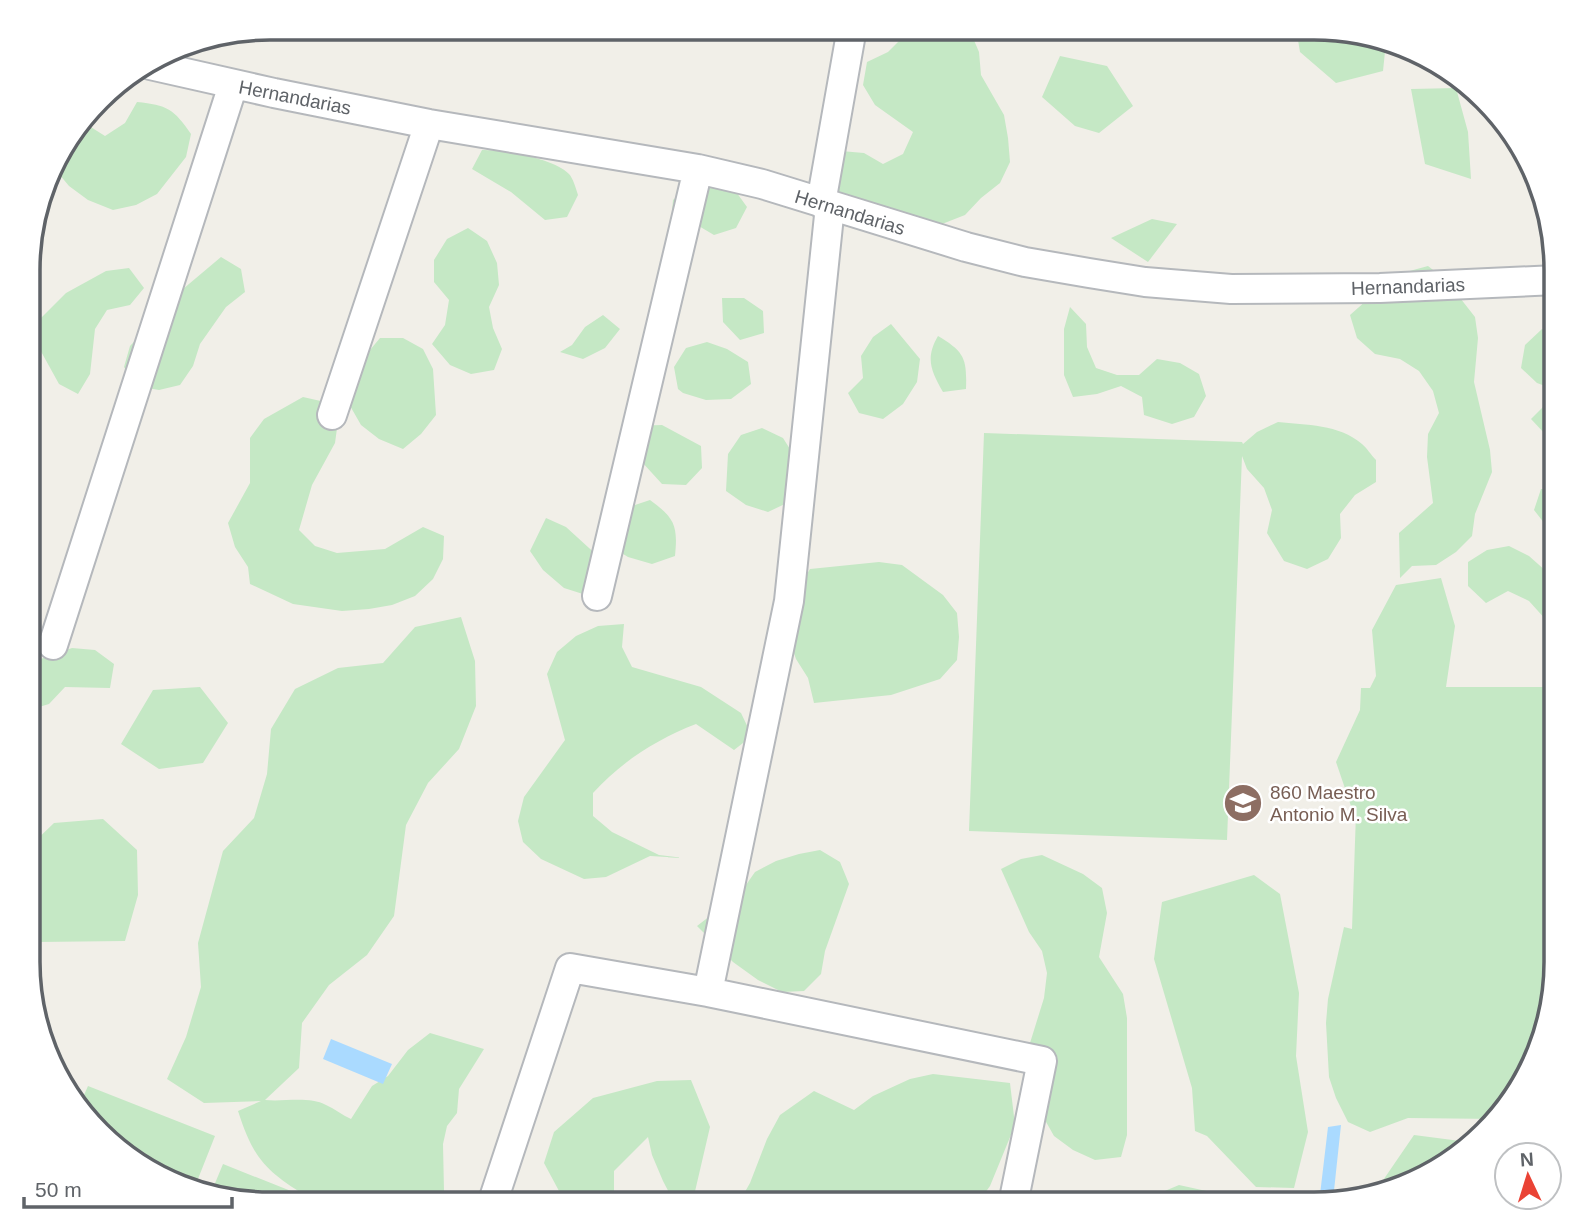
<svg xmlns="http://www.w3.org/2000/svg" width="1584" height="1232" font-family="Arial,sans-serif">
	<rect width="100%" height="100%" fill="#f1efe8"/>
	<path fill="#c5e8c5" d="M916,28H961L970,31L979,52L981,75L1004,115L1008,138L1010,162L1000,183L981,198L965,215L942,224L917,226L859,209L817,184L841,151L864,153L883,164L903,154L913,132L875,105L863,85L867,62L888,52L905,35Z
		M1297,34L1344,36L1352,34L1386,42L1383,71L1336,83L1300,52Z
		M1060,56L1107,66L1133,106L1099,133L1075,126L1042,97Z
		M1456,88L1468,132L1471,179L1425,164L1411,89Z
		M137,102C167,105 174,109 191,134L186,157L157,194L136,205L113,210L88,200L69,186L54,168L60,150L86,118V124L105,136L125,123Z
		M482,150C503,150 554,158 569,174C573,178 576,189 578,195L567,217L545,220L511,192L472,169Z
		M713,181L734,189L747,207L736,228L714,235L692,222L671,224L673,200L691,184Z
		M38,215C43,243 37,269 30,297V238Z
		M1152,219L1177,224L1148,262L1111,238Z
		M468,228L487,241L497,263L499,285L489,307L493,328L502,349L494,370L471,374L450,365L432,344L445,325L449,300L434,282V260L447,239Z
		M221,257L241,269L245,292L226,307L200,344L193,366L180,385L159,390L136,386L124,367L130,346L183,289Z
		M1428,266L1446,280L1475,317L1478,338L1474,382L1490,450L1492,472L1475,514L1472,536L1456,552L1436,565L1412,566L1400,578L1399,533L1433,503L1427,457L1428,434L1439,413L1433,391L1419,371L1400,359L1375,354L1357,338L1350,315L1367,300L1406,272Z
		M129,268L144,288L130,305L107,310L95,329L90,374L78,394L59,384L38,346L33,326L66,293L106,271Z
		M722,298H744L763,311L764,333L740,340L723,322Z
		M1070,307L1086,324L1087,347L1096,368L1117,375H1139L1157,359L1180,363L1199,374L1206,396L1194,417L1172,424L1144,415L1142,397L1121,386L1097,394L1073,397L1064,375V329Z
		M603,315L620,329L605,348L583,359L560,352L572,345L585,327Z
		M891,324L920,359L917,382L903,404L883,419L859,413L848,393L863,378L861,356L873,337Z
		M1542,329L1556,335V390L1537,383L1521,368L1525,345Z
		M938,336C965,352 967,359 966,389L943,392C931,371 925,358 938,336Z
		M380,338H403L423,349L433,369L436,415L421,434L403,449L379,439L361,425L349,404L360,379L365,356Z
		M707,342L727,349L748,362L751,384L731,399L706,400L683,393L678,389L674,367L686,348Z
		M303,397L325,402L338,421L335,443L312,485L299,530L315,546L337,553L385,549L423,527L444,536L443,559L433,579L415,596L392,605L369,609L342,611L293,604L250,584L248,567L235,547L228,523L250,483V438L264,419Z
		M1548,402L1556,404V433L1546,435L1531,419Z
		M1278,422C1306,425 1339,424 1362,444C1367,448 1371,455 1376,460V482L1355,495L1340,514L1341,538L1328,559L1307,569L1284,561L1267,533L1272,510L1264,488L1247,469L1242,456L1227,840L969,831L984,433L1242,442L1243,444L1257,432Z
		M662,425L701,446L702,468L686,485L662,484L631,450L630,426Z
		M762,428L783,438L795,457L789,502L768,512L746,505L726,491L728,454L741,435Z
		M1541,489H1556V531L1548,528L1534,510Z
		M650,500C675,518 678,526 675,556L652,564L628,557L607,544L626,508Z
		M546,518L566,527L600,558L586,595L564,588L543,570L530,551Z
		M1509,546L1529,556L1556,580V631L1529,601L1508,591L1486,603L1468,586V562L1487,550Z
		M879,562L902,565L943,595L957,613L959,637L957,660L940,679L891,695L814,703L808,678L796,659L788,636L798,589L810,569Z
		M1441,578L1455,626L1446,687H1556L1555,978L1537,1055L1497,1119L1408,1118L1370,1132L1348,1122L1336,1098L1329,1077L1326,1023L1328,999L1344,927L1352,929L1356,813L1351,806L1336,762L1360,710L1361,688H1370L1376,676L1372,630L1396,585Z
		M461,617L475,661L476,706L459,749L428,783L406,825L394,916L367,955L329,985L302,1023L299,1068L265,1100C284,1102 309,1096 326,1105C335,1109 342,1115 351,1119L372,1086L388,1076L408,1050L430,1033L484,1049L459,1089L457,1113L447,1126L443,1144L444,1191L436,1204H255L211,1193L223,1164L311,1199C267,1172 254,1161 238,1111L261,1101L204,1103L167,1079L186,1037L201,987L198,943L223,851L254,818L267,774L271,729L295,689L338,668L383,663L415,627Z
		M624,624L622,647L632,667L701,687L741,713L752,736L734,750L696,724C657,739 621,762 593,793V816L612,832L659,855L684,858L650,856L606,877L584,879L541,859L523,842L518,821L524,797L565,740L547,674L557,652L576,636L598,626Z
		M72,648L95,650L114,664L110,688L65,687L49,704L29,710V663Z
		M200,687L228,723L203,763L159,769L121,744L153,690Z
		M29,752L34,756L35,778L29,803Z
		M103,819L137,850L138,895L125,941L38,942L29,927V847L54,823Z
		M820,850L840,862L849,884L825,951L821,974L804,991L782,992L758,980L733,962L697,926L741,892L755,872L776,861L799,854Z
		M1042,855L1083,874L1102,888L1107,913L1099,957L1123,994L1127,1018V1135L1121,1157L1095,1160L1073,1150L1054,1136L1041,1113L1031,1066L1030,1043L1044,998L1047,973L1042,951L1029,932L1001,869L1021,859Z
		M1254,875L1280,894L1299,993L1296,1056L1308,1132L1294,1188L1256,1187L1207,1136L1195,1131L1192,1088L1154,959L1162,902Z
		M933,1074L1010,1083L1015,1125L990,1186L977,1204H738L750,1183L767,1139L780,1115L814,1091L854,1110L873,1096L910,1079Z
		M691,1080L710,1127L693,1200L674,1202L663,1181L652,1155L648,1137L614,1171V1195L594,1204H566L544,1163L554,1132L593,1098L657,1081Z
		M88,1086L215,1136L194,1189L178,1186L110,1144L80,1104Z
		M1414,1135L1468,1142L1407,1185L1375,1192Z
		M1179,1185L1220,1194L1231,1204H1134Z"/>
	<path fill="#aadaff" d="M331,1039L392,1064L383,1084L323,1059Z
		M1341,1125L1333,1200L1319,1203L1328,1127Z"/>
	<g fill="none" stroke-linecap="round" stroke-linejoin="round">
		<g stroke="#b5b8bc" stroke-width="32">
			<path id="minor" d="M150,65L274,93L429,124L698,169L762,184L966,247L1025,262L1089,273L1145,282L1231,289L1380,288L1556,280
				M821,203L852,28
				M332,415L429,124
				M597,596L698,169
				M53,645L233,85
				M708,992L789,601L830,206
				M492,1204L570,968L708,992L1042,1061L1013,1204"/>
		</g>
		<use href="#minor" stroke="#fff" stroke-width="28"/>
	</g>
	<defs>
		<g id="school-disc" transform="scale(2.0125)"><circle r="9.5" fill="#8d6e63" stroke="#fff"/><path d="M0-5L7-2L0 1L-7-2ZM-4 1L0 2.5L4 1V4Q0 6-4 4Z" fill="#fff"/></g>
	</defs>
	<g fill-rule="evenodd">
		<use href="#school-disc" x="1243" y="803"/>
	</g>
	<g text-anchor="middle" stroke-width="5" stroke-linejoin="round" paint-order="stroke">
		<g font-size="19" fill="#5f6368" stroke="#fff">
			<text transform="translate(295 97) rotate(11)" y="7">Hernandarias</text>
			<text transform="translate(850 212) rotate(17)" y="7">Hernandarias</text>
			<text transform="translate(1408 286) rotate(-2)" y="7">Hernandarias</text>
		</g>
		<g font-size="19" fill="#785e54" stroke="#fff" text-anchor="start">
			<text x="1270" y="799">860 Maestro<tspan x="1270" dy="22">Antonio M. Silva</tspan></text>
		</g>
	</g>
	<path d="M0 0H1584V1232H0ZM270 40H1314A230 230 0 0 1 1544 270V962A230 230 0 0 1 1314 1192H270A230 230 0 0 1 40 962V270A230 230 0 0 1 270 40Z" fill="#fff" fill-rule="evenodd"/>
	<path fill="none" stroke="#5f6368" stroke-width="3.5" d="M270 40H1314A230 230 0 0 1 1544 270V962A230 230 0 0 1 1314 1192H270A230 230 0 0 1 40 962V270A230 230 0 0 1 270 40Z"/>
	<g transform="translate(1528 1176) rotate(356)"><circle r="33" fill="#ffffff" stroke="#bfc1c3" stroke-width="2"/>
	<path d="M0-5L12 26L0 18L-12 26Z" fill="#ea4335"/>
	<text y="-10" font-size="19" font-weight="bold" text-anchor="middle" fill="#5f6368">N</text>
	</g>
	<path d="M24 1197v10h208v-10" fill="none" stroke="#5f6368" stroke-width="3.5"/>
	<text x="35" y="1197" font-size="21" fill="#5f6368" stroke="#ffffff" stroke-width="5" paint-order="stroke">50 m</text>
</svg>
